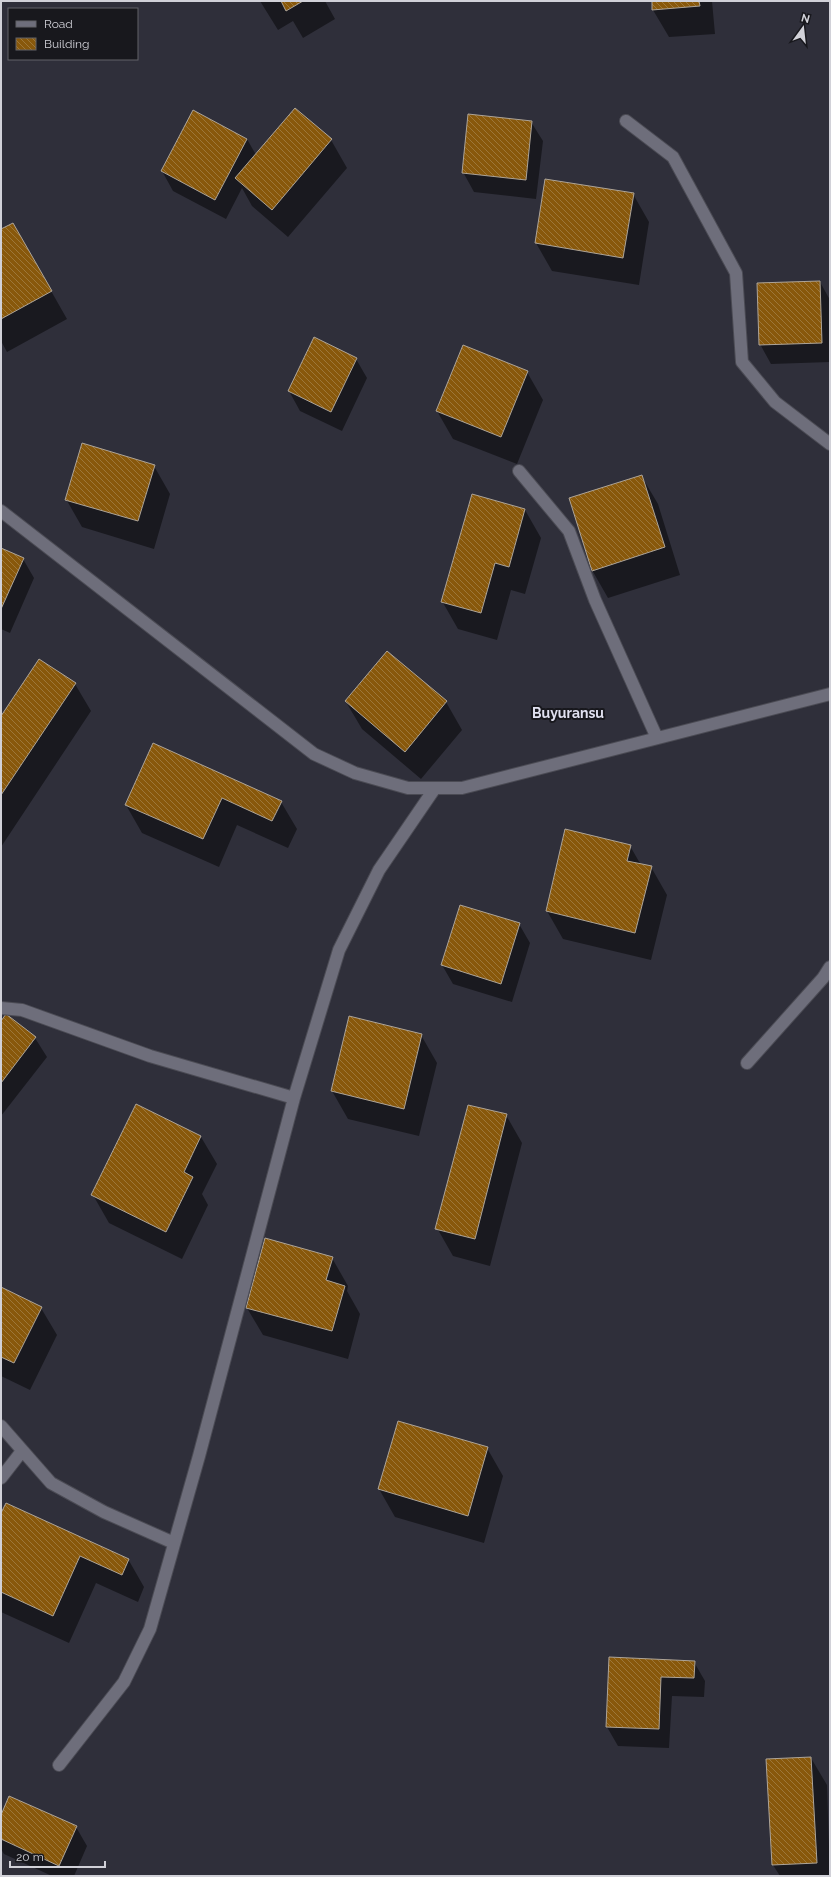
<svg xmlns="http://www.w3.org/2000/svg" width="831" height="1877" font-family="Raleway,sans-serif">
	<defs>
		<pattern id="building-back-hatch" width="6" height="6" patternUnits="userSpaceOnUse"><rect width="6" height="6" fill="#88580b"/><path d="M-1 5l2 2M0 0l6 6M5-1l2 2" fill="none" stroke="#9d7739"/></pattern>
	</defs>
	<rect width="100%" height="100%" fill="#2f2f3a"/>
	<path fill="#0007" d="M260,1H325L335,19L303,38L293,21L278,30Z
		M653,1H712L715,34L669,37L653,10Z
		M295,109L331,140L347,168L288,237L252,206L242,188L226,219L173,191L162,171L247,139L256,155Z
		M531,122L543,141L536,199L474,192L463,172Z
		M633,194L649,222L639,285L552,271L536,243Z
		M13,224L67,319L7,352L1,341V230Z
		M820,282L830,300V362L771,364L760,344Z
		M356,359L367,378L342,431L300,411L289,391Z
		M527,372L543,400L517,464L453,439L437,411Z
		M154,466L170,494L154,549L82,527L66,499Z
		M642,477L658,504L680,575L608,598L592,570Z
		M472,496L525,510L541,538L525,594L511,590L497,640L458,629L442,601Z
		M1,549L23,559L34,578L10,633L1,629Z
		M75,684L91,711L1,847V717Z
		M346,702H446L462,730L421,779L362,729Z
		M154,744L281,802L297,829L288,848L237,825L219,867L142,833L126,805Z
		M630,846L641,865L651,867L667,895L651,960L563,939L547,911Z
		M519,924L530,943L512,1002L453,984L442,965Z
		M6,1015L35,1038L47,1057L1,1116V1022Z
		M421,1035L437,1063L419,1136L348,1119L332,1091Z
		M136,1106L201,1137L217,1164L202,1194L208,1205L182,1259L109,1223L93,1195Z
		M506,1115L522,1143L490,1266L453,1256L437,1228Z
		M332,1258L348,1286L347,1291L360,1314L348,1359L263,1335L247,1308Z
		M1,1288L41,1308L57,1335L30,1390L1,1376Z
		M487,1448L503,1476L484,1543L395,1517L379,1489Z
		M1,1515L128,1559L144,1587L138,1602L96,1583L69,1643L1,1612Z
		M610,1658L694,1662L705,1681L704,1697L672,1696L669,1748L618,1746L607,1727Z
		M811,1758L827,1785L830,1876H780L773,1865L767,1760Z
		M1,1818L76,1827L87,1846L74,1876H52L4,1854L1,1849Z"/>
	<path fill="url(#building-back-hatch)" stroke="#ada498" d="M281,1H303L286,11Z
		M652,1H699L700,6L652,10Z
		M295,108L332,139L272,210L235,178Z
		M193,110L247,139L215,200L161,171Z
		M468,114L532,121L526,180L462,173Z
		M545,179L634,193L623,258L535,243Z
		M13,223L52,291L1,319V229Z
		M820,281L822,343L759,345L757,283Z
		M314,337L357,358L331,412L288,391Z
		M463,345L528,371L501,437L436,411Z
		M82,443L155,465L138,521L65,500Z
		M642,475L665,547L592,571L569,498Z
		M472,494L525,509L509,567L495,563L481,613L441,602Z
		M1,548L24,558L1,609Z
		M387,651L447,701L405,752L345,701Z
		M39,659L76,683L1,795V716Z
		M153,743L282,801L272,821L222,798L203,839L125,805Z
		M565,829L631,845L627,861L652,866L635,933L546,911Z
		M460,905L520,923L501,984L441,965Z
		M6,1014L36,1037L1,1083V1021Z
		M349,1016L422,1034L404,1109L331,1091Z
		M136,1104L201,1136L184,1172L193,1177L166,1232L91,1195Z
		M468,1105L507,1114L475,1239L435,1229Z
		M265,1238L333,1257L326,1280L345,1286L332,1331L246,1308Z
		M1,1287L42,1307L14,1363L1,1357Z
		M398,1421L488,1447L468,1516L378,1489Z
		M6,1503L129,1559L122,1575L80,1556L53,1616L1,1592V1513Z
		M609,1657L695,1661L694,1678L661,1677L659,1729L606,1727Z
		M811,1757L817,1863L772,1865L766,1759Z
		M9,1796L77,1826L59,1866L1,1839V1815Z"/>
	<g fill="none" stroke-linecap="round" stroke-linejoin="round">
		<g stroke="#4b4b54" stroke-width="14">
			<path id="minor" d="M626,121L673,157L736,273L742,362L775,402L830,444
				M519,471L569,531L595,600L657,738
				M1,511L314,754L355,773L408,788H462L830,694
				M1,1008L22,1010L150,1056L294,1098
				M747,1063L823,978L830,967
				M1,1426L51,1483L104,1512L174,1543
				M1,1478L22,1451
				M59,1765L124,1682L150,1629L199,1456L294,1098L339,950L379,870L435,788"/>
		</g>
		<use href="#minor" stroke="#6e6e7b" stroke-width="12"/>
	</g>
	<g text-anchor="middle" stroke-width="4" stroke-linejoin="round" paint-order="stroke">
		<g font-size="14" font-weight="bold" fill="#e1e1f0" stroke="#18181d">
			<text x="568" y="718">Buyuransu</text>
		</g>
	</g>
	<rect width="831" height="1877" fill="none" stroke="#d1d1d8" stroke-width="4"/>
	<rect x="8" y="8" width="130" height="52" fill="#18181d" stroke="#626268"/>
	<rect x="16" y="21" width="20" height="6" fill="#6e6e7b" stroke="#626268"/>
	<text x="44" y="28" font-size="12" fill="#d1d1d8">Road</text>
	<rect x="16" y="38" width="20" height="12" fill="url(#building-back-hatch)" stroke="#626268"/>
	<text x="44" y="48" font-size="12" fill="#d1d1d8">Building</text>
	<g transform="translate(803 28) rotate(15)" stroke="#18181d" stroke-width="3" paint-order="stroke">
	<path d="M0-3L7 15L0 10L-7 15Z" fill="#d1d1d8"/>
	<text y="-6" font-size="11" font-weight="bold" text-anchor="middle" fill="#d1d1d8">N</text>
	</g>
	<path d="M10 1861v6h95v-6" fill="none" stroke="#d1d1d8" stroke-width="2"/>
	<text x="16" y="1861" font-size="12" fill="#d1d1d8" stroke="#18181d" stroke-width="3" paint-order="stroke">20 m</text>
</svg>
